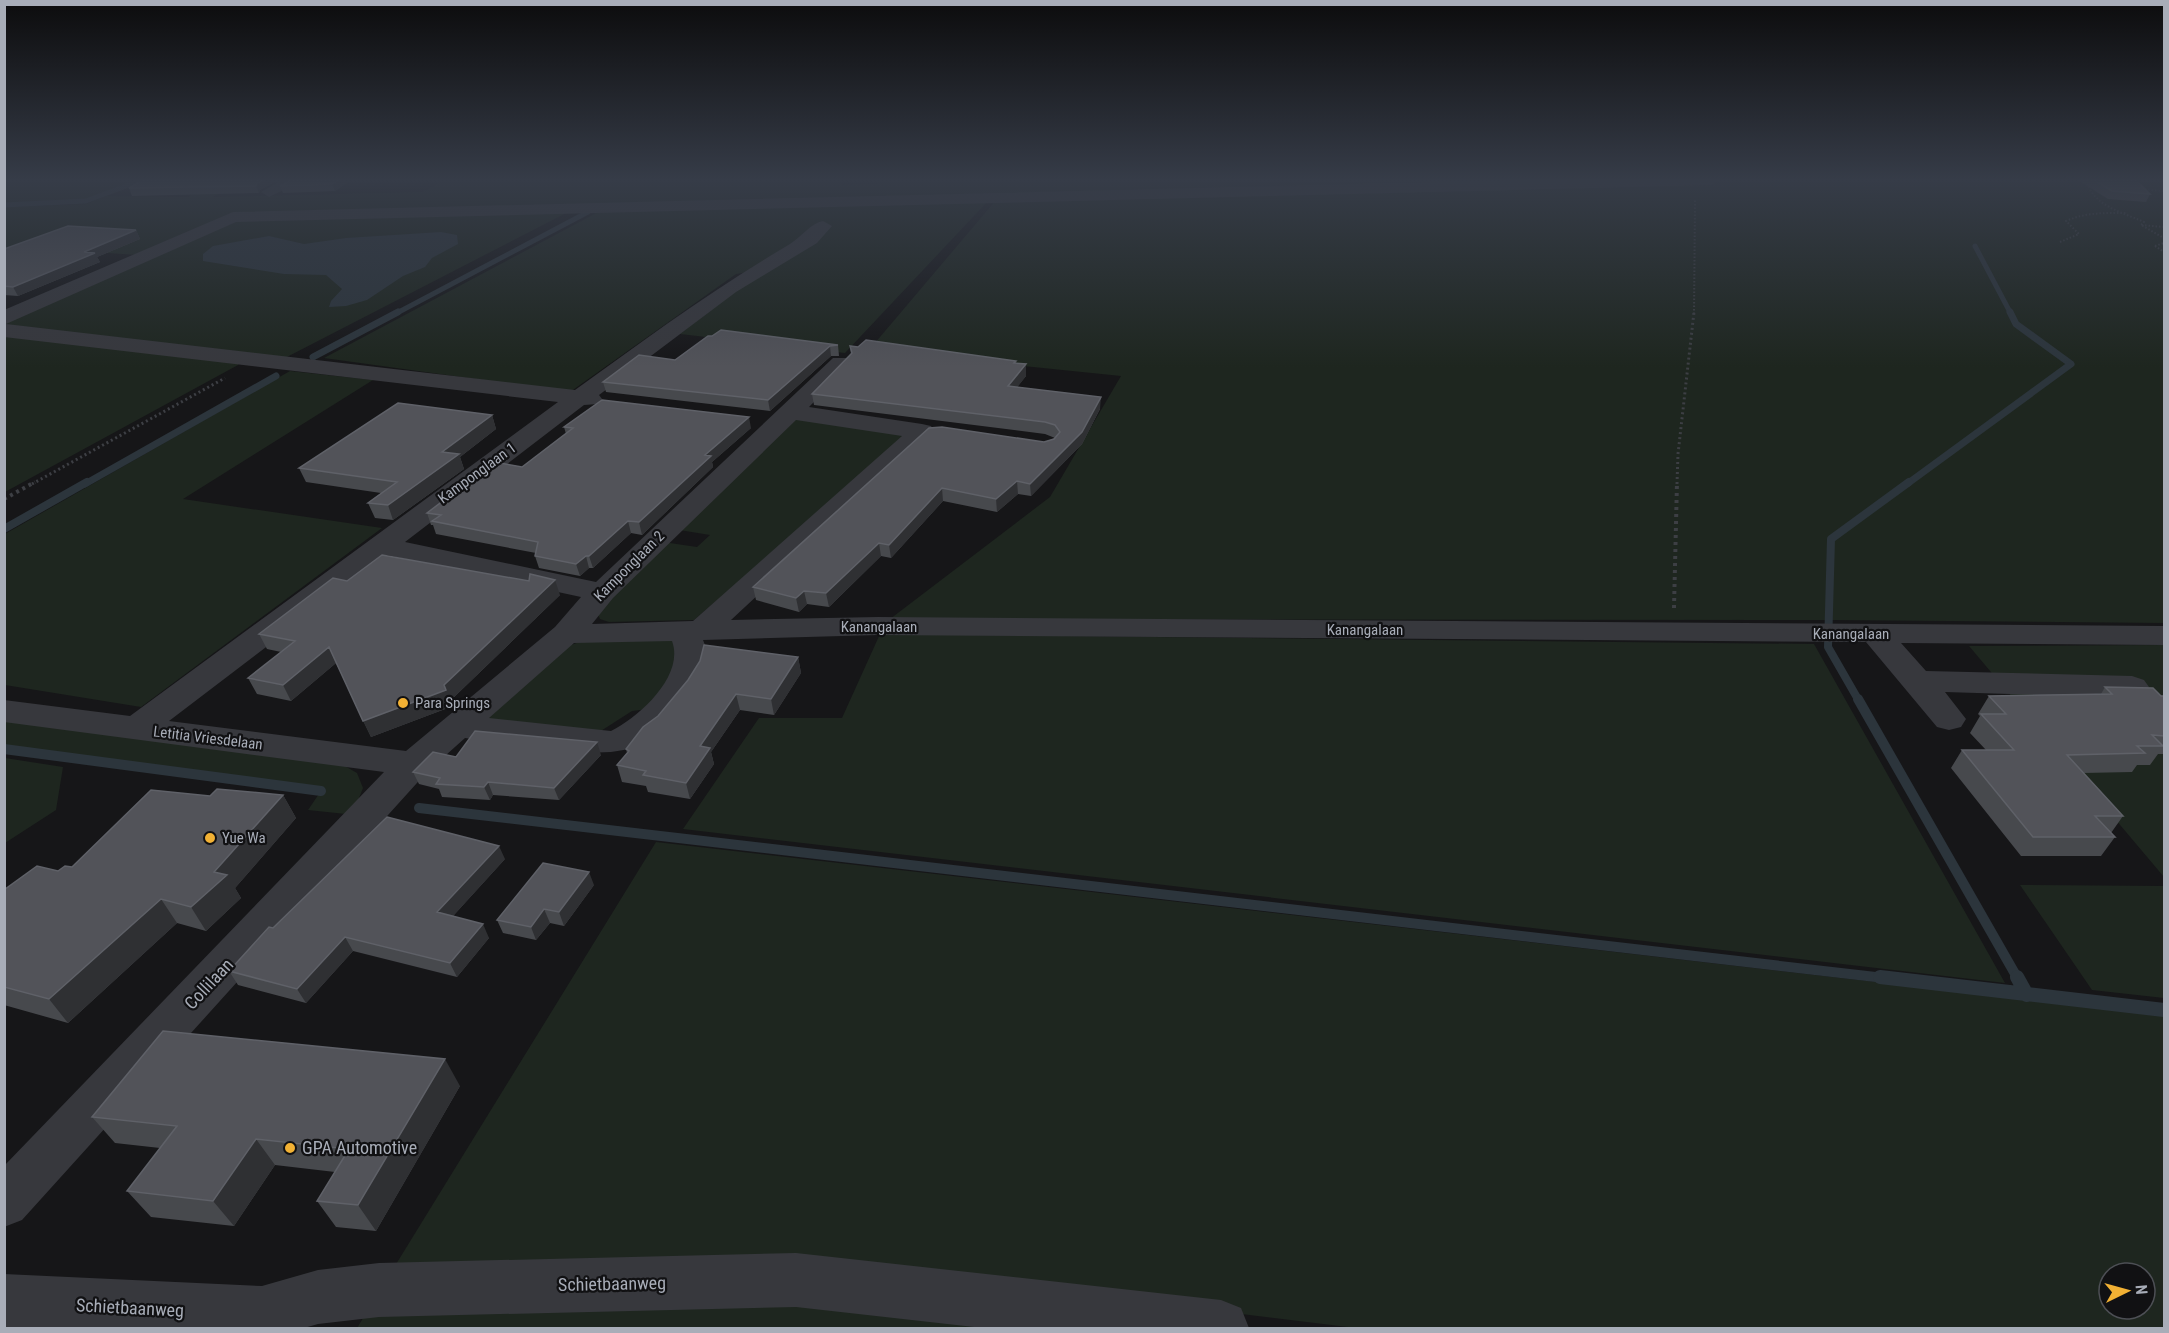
<svg xmlns="http://www.w3.org/2000/svg" width="2169" height="1333" font-family="'Roboto Condensed',sans-serif">
	<rect width="100%" height="100%" fill="#161618"/>
	<path fill="#1e261f" fill-rule="evenodd" d="M10,180H138L84,200L5,203V182Z
		M445,180H841V185L877,184L881,180H1597L1599,182L233,214L136,255L11,246L5,249L4,207L86,204L106,196L188,197L204,187H229L213,197L422,192Z
		M1730,180H2164V623L1830,620L890,619L1050,497L1121,376L869,350L996,200Z
		M989,200L845,353L680,334L813,230L749,272L736,274L570,392L324,358L602,210Z
		M572,210L283,359L5,328V322L243,218Z
		M5,333L241,361L238,365L5,492Z
		M290,371L373,380L183,499L382,528L141,707L5,685V534Z
		M798,419L898,431L907,437L694,620L609,622L600,619L597,612L663,542L697,547L710,535L673,529L779,426Z
		M880,634L1814,644L2005,983L683,829L759,718H842Z
		M674,638L686,651L656,708L632,711L593,736L487,720L493,709L568,646L588,639Z
		M2164,645V877L1969,646Z
		M5,721L343,765L357,773L363,788L357,803L346,814L308,810L321,791L5,749Z
		M5,758L63,767L56,810L5,843Z
		M656,842L2164,1015V1328H1356L806,1261L390,1274ZM2109,1273H2145V1309H2109Z
		M2020,885L2164,886V998L2092,990Z
		M809,1300L1039,1328H357L365,1315Z"/>
	<path fill="#2c353c" d="M441,232L457,235L458,244L432,258L425,267L403,276L367,300L346,306L329,307L331,301L342,289L326,275L284,274L203,261V254L213,246L269,236L304,244L346,238Z"/>
	<g fill="none" stroke-linecap="round" stroke-linejoin="round">
		<path stroke="#2c353c" stroke-width="5" d="M4,205L86,201L142,180
			M1975,246L2011,314
			M395,314L588,212"/>
		<path stroke="#2c353c" stroke-width="7" d="M313,357L398,312
			M85,484L276,376
			M1907,484L2071,364L2016,324L2010,312"/>
		<path stroke="#2c353c" stroke-width="8" d="M4,529L87,482
			M1859,701L1828,647L1831,539L1909,482"/>
		<path stroke="#2c353c" stroke-width="10" d="M1858,699L2018,979
			M4,749L321,791
			M419,808L1893,979"/>
		<path stroke="#2c353c" stroke-width="14" d="M1880,977L2164,1010
			M2017,977L2027,995"/>
		<path stroke="#3d3f44" stroke-width="2" stroke-dasharray="1.5 2" stroke-linecap="butt" d="M2086,180C2093,206 2122,212 2144,222L2141,225
			M2141,189L2164,191
			M2164,227L2141,225L2164,238
			M2060,242L2079,234L2066,221C2086,212 2106,213 2127,213
			M2155,246L2164,252
			M2155,246L2164,243
			M1694,314L1695,200"/>
		<path stroke="#3d3f44" stroke-width="3" stroke-dasharray="2 3" stroke-linecap="butt" d="M32,484L225,378
			M1677,484L1678,454L1694,312"/>
		<path stroke="#3d3f44" stroke-width="4" stroke-dasharray="3 4" stroke-linecap="butt" d="M4,499L35,482
			M1674,608L1677,482"/>
		<path fill="#37383d" fill-rule="evenodd" d="M282,180H304L269,197L261,192Z
			M1515,180H1719L1711,185L236,222L6,324L575,390C645,339 715,288 790,244C801,237 811,223 823,221L832,226L817,243L736,292L599,395L602,399L598,404L584,405L405,542L596,582L833,358H849L852,363L809,407L922,424L931,426L934,431L731,620L878,617L2164,626V645L1901,643L1926,671L2132,676L2144,680L2149,687L2144,694L2132,698L1945,692L1966,719L1961,727L1949,730L1937,727L1866,642L878,635L703,640C712,660 701,678 690,695C650,756 619,757 552,749C523,745 494,742 465,738L426,773L22,1220L4,1227V1166L384,772L4,722V700L130,716L558,402L4,337V310L233,212ZM796,420L902,436L693,621L592,624L613,598ZM387,555L581,597L555,627L406,751L169,721ZM672,641C685,676 639,717 611,731L489,718L574,643Z
			M796,1253L1221,1300L1241,1308L1249,1328H983L796,1307L379,1317L318,1324L304,1328H4V1274L262,1286L318,1270L379,1263Z"/>
	</g>
	<path fill="#47494d" d="M143,180H278L260,190L259,193L132,196L129,188Z
		M292,180H351L335,191L283,193L280,186Z
		M2078,180H2136L2150,194L2146,202L2108,199Z
		M136,230L140,239L97,257L100,262L18,296L4,295V249Z
		M712,336L838,345L839,356H831L770,411L606,392L603,382L675,360Z
		M850,346L1026,364V376L1017,387L1100,409L1082,444L1031,496L1018,494L997,512L943,501L891,558L881,556L829,607L807,604L799,612L756,600L753,587L929,428L1044,442L1055,438L1045,434L814,405L812,394L851,354Z
		M492,415L496,429L460,457L464,469L393,520L375,518L368,503L381,493L306,482L299,468Z
		M564,427L751,428L712,462L713,467L642,535L631,533L593,568H589L580,576L539,568L535,556L536,553L436,534L433,525H431L427,513L522,467L566,434Z
		M347,581L560,595L450,701L453,706L371,737L336,663L291,701L257,694L248,678L281,652L267,649L259,634Z
		M798,657L801,673L774,715L740,710L711,752L714,764L690,799L648,792L646,786L622,782L617,765L627,753L626,749Z
		M2105,687L2164,696V754H2158L2150,765H2137L2132,772L2083,773L2123,816L2111,833L2115,837L2101,856H2021L1951,768L1962,750H1986L1970,733L1980,716L1978,714L1989,696L2101,694Z
		M601,755L559,800L493,795L490,800L442,797L439,789L419,784L413,772L456,757Z
		M283,795L296,818L235,888L241,898L206,931L177,923L68,1023L4,1005V890L72,867L210,796Z
		M505,859L453,916L489,938L457,977L353,951L306,1003L238,985L229,971L273,928Z
		M594,885L564,926L550,923L536,940L503,933L497,920Z
		M460,1086L376,1231L336,1227L317,1201L335,1172L275,1165L234,1226L151,1217L127,1191L160,1148L115,1143L92,1117Z"/>
	<path fill="#2f3033" d="M263,180H278L260,190L259,193L256,186L257,183Z
		M338,180H351L335,191L332,184Z
		M136,230L140,239L97,257L100,262L18,296L13,287L84,252Z
		M830,346L831,356L770,411L768,400Z
		M1026,364V376L1009,398L1008,386Z
		M1101,397L1100,409L1082,444L1031,496L1030,484Z
		M492,415L496,429L460,457L464,469L393,520L388,505L442,452Z
		M749,417L751,428L712,462L713,467L642,535L639,522L705,455Z
		M1017,481L1018,494L997,512L996,499Z
		M942,488L943,501L891,558L889,545Z
		M628,521L631,533L593,568L589,556Z
		M879,543L881,556L829,607L826,593Z
		M586,556L589,568L580,576L576,564Z
		M555,580L560,595L450,701L453,706L371,737L363,721L444,685Z
		M804,591L807,604L799,612L796,598Z
		M329,647L336,663L291,701L283,685Z
		M798,657L801,673L774,715L771,699Z
		M736,694L740,710L711,752L714,764L690,799L686,783L700,746Z
		M597,742L601,755L559,800L554,788Z
		M488,782L493,795L490,800L484,787Z
		M283,795L296,818L235,888L241,898L206,931L191,907L214,872Z
		M499,846L505,859L444,926L437,912Z
		M589,872L594,885L564,926L559,912Z
		M161,899L177,923L68,1023L49,999Z
		M544,909L550,923L536,940L531,927Z
		M483,924L489,938L457,977L450,963Z
		M345,937L353,951L306,1003L297,989Z
		M445,1059L460,1086L376,1231L358,1205Z
		M256,1139L275,1165L234,1226L213,1201Z"/>
	<path fill="#525359" stroke="#5f6168" stroke-width="1.5" d="M143,180H263L257,183L256,186L129,188Z
		M292,180H338L332,184L280,186Z
		M2094,180H2136L2150,194L2112,191Z
		M68,226L136,230L84,252L95,253L13,287L4,286V249Z
		M721,330L838,345L830,346L768,400L603,382L639,355L675,360L708,336H712Z
		M866,340L1016,361L1014,363L1026,364L1008,386L1101,397L1082,432L1030,484L1017,481L996,499L942,488L889,545L879,543L826,593L804,591L796,598L753,587L929,428L942,427L1044,442L1054,439L1060,432L1055,425L1045,422L812,394L852,353L850,346L858,347Z
		M602,400L749,417L705,455L711,456L639,522L628,521L589,556H586L576,564L535,556L538,542L432,521L441,515L427,513L494,462L522,467L573,428L564,427Z
		M398,403L492,415L442,452L459,454L388,505L368,503L397,482L299,468Z
		M382,555L529,581L530,574L555,580L444,685L446,690L363,721L329,647L283,685L248,678L295,641L259,634L333,578L347,581Z
		M704,645L798,657L771,699L736,694L700,746L710,748L686,783L643,775L646,771L617,765L629,751L626,749L643,727L658,716L688,680L700,661Z
		M2105,687L2153,688L2161,696H2164V736L2152,735L2163,746H2137L2145,753L2067,755L2123,816H2095L2115,837H2033L1962,750H2014L1981,714H2006L1989,696L2112,694Z
		M475,731L597,742L554,788L488,782L484,787L436,784L440,778L413,772L433,752L456,757Z
		M217,789L283,795L214,872L227,875L191,907L161,899L49,999L4,987V890L37,866L58,871L65,866L72,867L151,790L210,796Z
		M387,817L499,846L437,912L483,924L450,963L345,937L297,989L229,971L269,927L273,928Z
		M543,863L589,872L559,912L544,909L531,927L497,920Z
		M163,1031L445,1059L358,1205L317,1201L349,1149L256,1139L213,1201L127,1191L177,1126L92,1117Z"/>
	<linearGradient id="sky" x2="0" y2="1"><stop stop-color="#0c0c0d"/><stop offset="0.49" stop-color="#363c48"/><stop offset="1" stop-color="#363c48" stop-opacity="0"/></linearGradient>
	<rect width="2169" height="367" fill="url(#sky)"/>
	<g fill="#f2b134" stroke="#111113" stroke-width="2">
		<circle cx="403" cy="703" r="6"/>
		<circle cx="210" cy="838" r="6"/>
		<circle cx="290" cy="1148" r="6"/>
	</g>
	<g text-anchor="middle" stroke-width="4.5" stroke-linejoin="round" paint-order="stroke">
		<g font-size="15" fill="#a8adb8" stroke="#111113">
			<text transform="translate(477 473) rotate(-36)" y="5">Kamponglaan 1</text>
			<text transform="translate(629 566) rotate(-45)" y="5">Kamponglaan 2</text>
			<text x="879" y="632">Kanangalaan</text>
			<text x="1365" y="635">Kanangalaan</text>
			<text x="1851" y="639">Kanangalaan</text>
			<text transform="translate(208 738) rotate(7)" y="5">Letitia Vriesdelaan</text>
		</g>
		<g font-size="15" fill="#a8adb8" stroke="#111113" text-anchor="start">
			<text x="415" y="708">Para Springs</text>
			<text x="222" y="843">Yue Wa</text>
		</g>
		<g font-size="18" fill="#a8adb8" stroke="#111113">
			<text transform="translate(209 984) rotate(-47)" y="6">Collilaan</text>
			<text transform="translate(612 1284) rotate(-1)" y="6">Schietbaanweg</text>
			<text transform="translate(130 1308) rotate(3)" y="6">Schietbaanweg</text>
		</g>
		<g font-size="18" fill="#a8adb8" stroke="#111113" text-anchor="start">
			<text x="302" y="1154">GPA Automotive</text>
		</g>
	</g>
	<rect width="2169" height="1333" fill="none" stroke="#a8adb8" stroke-width="12"/>
	<g transform="translate(2127 1291) rotate(85)"><circle r="28" fill="#111113" stroke="#4d4f55" stroke-width="1.5"/>
	<path d="M0-4.5L10 22L0 15L-10 22Z" fill="#f2b134"/>
	<text y="-9" font-size="16" font-weight="bold" text-anchor="middle" fill="#a8adb8">N</text>
	</g>
</svg>
